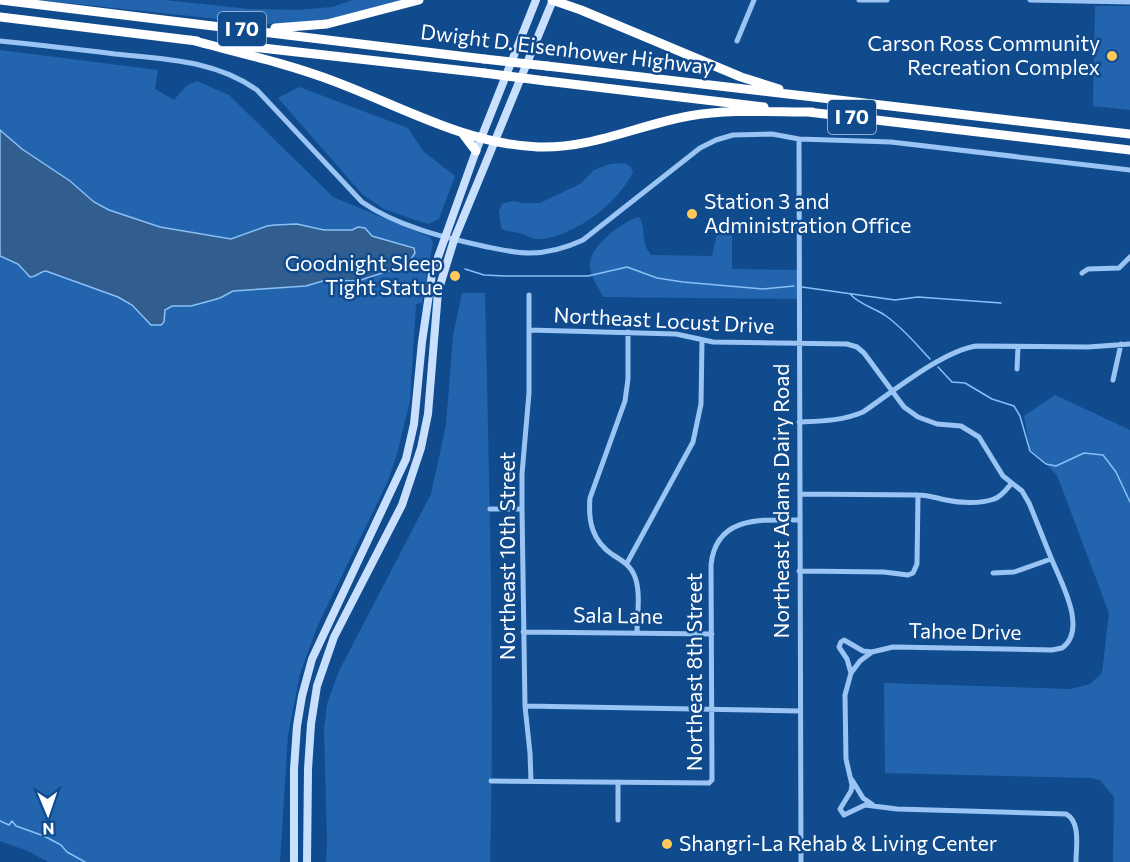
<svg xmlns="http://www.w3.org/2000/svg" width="1130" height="862" font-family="Commissioner,sans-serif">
	<rect width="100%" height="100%" fill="#104b8e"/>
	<path fill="#2265ae" d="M38,0H165L249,9L298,10L332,7L353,0H405L323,21L265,24Z
		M1095,6H1130V110L1093,106Z
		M0,50L158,70L155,89L174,100L186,86L197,81L229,95L333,197L430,237L433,243L422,303L416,304L410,401L397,454L388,481L317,627L300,674L288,735L280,862H48L30,852L0,841Z
		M299,87L408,128L424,152L455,176L439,219L428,224L415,220L384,209L363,195L278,98Z
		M625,163L631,167L633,173C616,202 591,223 559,235C552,237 544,240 536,239C531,238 528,236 523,234C516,231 509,233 501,228L499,211L502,204L513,201L523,203H540L580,184L594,170L610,164Z
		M639,217C647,229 639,239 651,255L712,256L717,233H732V269L799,270V299L603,297C599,288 590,276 590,266C588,247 623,221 639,217Z
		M462,293H485C489,483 495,673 490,862H326L327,841L324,729L327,704L339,671L431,494L446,425L453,336Z
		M1055,395L1130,430V862H1113L1114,797L1100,780L1091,778L885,773L884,683L1071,689L1090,684L1102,673L1109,613L1057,475L1030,449L1024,416Z"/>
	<path fill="#325e8f" stroke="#8ac0f6" stroke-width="1.5" d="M0,130L22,149L70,181L94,202L109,210L160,227L231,239L267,226L275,225L297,224L324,230H352L358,227L365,228L372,236L414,248L415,253L409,262L403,266L358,281L326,280L306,286L233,291L220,298L206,302L191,306H172L165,310L164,322L161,325H151L132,305L118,297L46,271C40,271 37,277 30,277L18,264L0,256Z"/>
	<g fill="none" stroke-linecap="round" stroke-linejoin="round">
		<path stroke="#8ac0f6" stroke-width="1.5" d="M465,269L484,275L505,276H588L627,267L657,278L683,282L763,289L794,286
			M802,287L895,300L918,297L1001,303
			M850,294C860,305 875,308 886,316C903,328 916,344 930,359
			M938,367L952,382L965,383L992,399L1014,406L1020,416L1030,451L1046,464L1056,466L1084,453L1103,455L1116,472L1130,502
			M0,821L9,825L12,821L16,826L44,836L61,845L67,852L85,862"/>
		<path stroke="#99c4f3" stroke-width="5" d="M859,0H887
			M1030,0L1130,2
			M0,41C38,45 77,49 115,54C164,59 215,60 257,90L362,202C397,226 442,237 483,246C498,249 514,253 529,253C549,253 566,248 583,240L700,148L716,140L733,135L772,134L799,139L891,142L1130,170
			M737,41L754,0
			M799,139L801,862
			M1082,273L1088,269L1119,268L1130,257
			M529,295V393L522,474V509L525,706L530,753L531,781
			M529,330L676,334L713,342L847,344L857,347L864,353L904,407L918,417L937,424L961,426L979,437L1003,476L1022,491L1029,503C1037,522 1044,541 1052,560C1061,582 1088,630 1062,648L1052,650L893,647L872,652L863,651L844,640L841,642L839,647L847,659L851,673L845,695L846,759L852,785L851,791L840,809L844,815L865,805L897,809L1066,814C1081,822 1076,847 1076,862
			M628,332V379L625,401L590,498C588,521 592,541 613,555C623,561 631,566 635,577C641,593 637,616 637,633
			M1017,369L1018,347
			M1113,380L1121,344
			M799,422C822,421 842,421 863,412C894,391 941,352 976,346L1088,347L1130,344
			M800,494L918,495C928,495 936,498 946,500C959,503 981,504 994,499C1001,497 1006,490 1011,484
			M490,509H522
			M627,563L693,442L701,404L702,341
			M799,571L884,572L908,575L913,573L917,564L918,495
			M993,573L1014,572L1051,559
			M523,632L712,634
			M851,673L860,661L872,652
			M525,706L800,711
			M852,780L863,798L873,805
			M491,781L709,783
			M709,783L712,780L711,565C716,515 762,520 799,520
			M618,820V782"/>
		<path stroke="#c8e0fd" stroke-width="8" d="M294,862V769L297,726L302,696L312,659L406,459L414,424L422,342L432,274L476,151L536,0
			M307,862L308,769L311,724L317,686L334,637L402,505L421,448L428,414L438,292L454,240L553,0"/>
		<path stroke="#fff" stroke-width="9" d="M0,0L484,59
			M552,0L581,10L741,77L779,89
			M0,17L197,41
			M275,28L327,24L419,0
			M191,40C240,53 289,64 336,82C402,107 466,144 538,147C591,149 638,125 689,116C730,109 772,112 812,112
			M226,44L484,73
			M547,66L1130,134
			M546,81L764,107
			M808,112L1130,150
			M463,134L476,151"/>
		<path stroke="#fff" stroke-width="9" d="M484,59L547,66
			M484,73L546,81"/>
	</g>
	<g fill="#ffca5a" stroke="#104b8e" stroke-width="2">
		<circle cx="1112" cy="56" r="6"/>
		<circle cx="692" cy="214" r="6"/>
		<circle cx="455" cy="276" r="6"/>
		<circle cx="667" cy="844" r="6"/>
	</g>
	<g text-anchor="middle" stroke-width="5" stroke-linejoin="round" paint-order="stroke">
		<g fill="#104b8e" stroke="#b7c9dd" stroke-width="1.5">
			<rect x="218" y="12" width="48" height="34" rx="4.5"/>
			<rect x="828" y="100" width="48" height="34" rx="4.5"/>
		</g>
		<g font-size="20" font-weight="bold" fill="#fff">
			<text x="242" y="36">I 70</text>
			<text x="852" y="124">I 70</text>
		</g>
		<g font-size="21" fill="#fff" stroke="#104b8e" text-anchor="end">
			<text x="1100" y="51">Carson Ross Community<tspan x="1100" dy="24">Recreation Complex</tspan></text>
			<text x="704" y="209" text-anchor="start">Station 3 and<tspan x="704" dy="24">Administration Office</tspan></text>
			<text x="443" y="271">Goodnight Sleep<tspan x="443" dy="24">Tight Statue</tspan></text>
			<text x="679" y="851" text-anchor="start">Shangri-La Rehab &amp; Living Center</text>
		</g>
		<g font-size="21" fill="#fff" stroke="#104b8e">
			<text transform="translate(567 50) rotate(7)" y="7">Dwight D. Eisenhower Highway</text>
			<text transform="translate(664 321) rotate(3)" y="7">Northeast Locust Drive</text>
			<text transform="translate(782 501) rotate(-90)" y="7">Northeast Adams Dairy Road</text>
			<text transform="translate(508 556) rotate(-90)" y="7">Northeast 10th Street</text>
			<text transform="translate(618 616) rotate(1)" y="7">Sala Lane</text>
			<text transform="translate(965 632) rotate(1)" y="7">Tahoe Drive</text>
			<text transform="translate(695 672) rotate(-90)" y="7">Northeast 8th Street</text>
		</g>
	</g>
	<g transform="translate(48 814) rotate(178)" stroke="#104b8e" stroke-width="4.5" paint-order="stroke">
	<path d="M0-4.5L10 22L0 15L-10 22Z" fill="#ffffff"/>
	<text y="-9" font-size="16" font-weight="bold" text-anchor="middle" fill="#ffffff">N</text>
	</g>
</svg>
